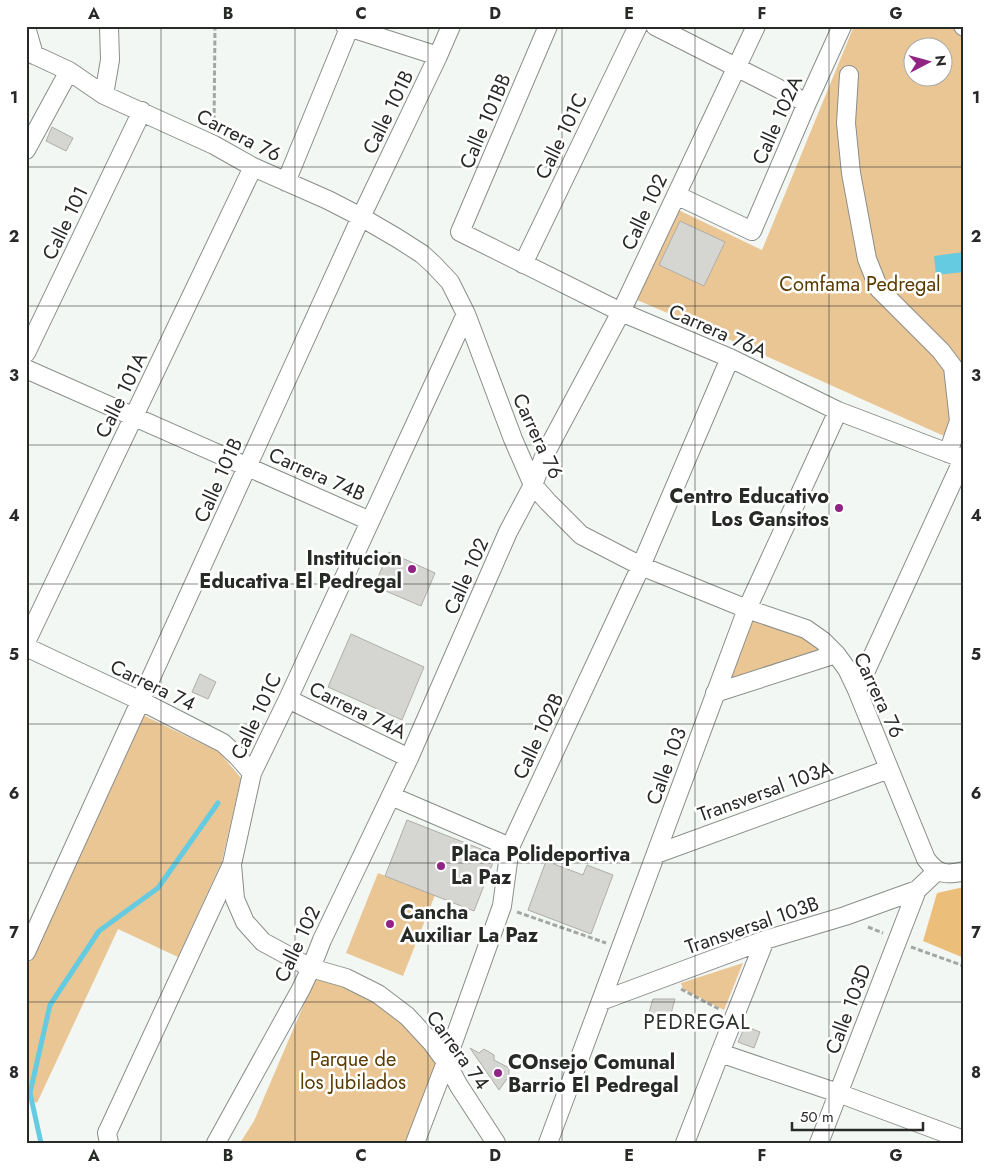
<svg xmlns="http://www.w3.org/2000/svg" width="990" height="1169" font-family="Jost,sans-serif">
	<rect width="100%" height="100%" fill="#f3f7f3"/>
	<path fill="#e9c694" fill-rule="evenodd" d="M854,26H950L964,38V445L726,338L630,297L668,205L762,250ZM912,48H942V78H912Z
		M757,611L788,621L828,653L727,684Z
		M143,715L219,752L241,778L222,861L178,957L118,929L37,1103L26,1098V969Z
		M378,873L435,895L403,976L346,953Z
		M743,963L724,1010L683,989L681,983Z
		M316,976L369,996L395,1009L438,1061L408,1143H240L254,1121Z"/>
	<path fill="#ebbe7a" d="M964,887V958L923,941L937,893Z"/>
	<path fill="#64cbe1" d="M964,252V272L936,275L934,256Z"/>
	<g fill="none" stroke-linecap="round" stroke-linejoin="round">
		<path stroke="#64cbe1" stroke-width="5" d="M41,1143L30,1093L50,1005L99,931L158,888L218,803"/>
	</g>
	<path fill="#d5d6d1" stroke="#aeaea9" d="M52,127L73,138L66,151L46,141Z
		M680,221L725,242L704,286L659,265Z
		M389,552L435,573L421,606L374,586Z
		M351,634L424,667L402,720L328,687Z
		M200,674L216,682L208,699L192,692Z
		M407,820L496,855L474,911L385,876Z
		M546,861L583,875L587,865L613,875L591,934L528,910Z
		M653,999H675L669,1021L648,1016Z
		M745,1026L760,1032L754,1048L738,1042Z
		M470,1048L479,1053L484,1049L494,1055V1060L509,1068V1076L499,1090Z"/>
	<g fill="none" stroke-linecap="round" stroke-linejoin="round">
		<g stroke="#8a8e8a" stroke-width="20">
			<path id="minor" d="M345,26L438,56
				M548,26L460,232L621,312L730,358L838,411L964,459
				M655,26L807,103
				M963,26L964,27
				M26,27L34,55
				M26,51L69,71L104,95L214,145L253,167L328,200L361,217L397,238L422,254L434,265L450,282L466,314L513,439L533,485L548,502L581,535L641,566L747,609L806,629L823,641L836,654L847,669L857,690L926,859C937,874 946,876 964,871
				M849,75L846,123L851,173L867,259L879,289L941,351L953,367L959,421L948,453
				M104,95L110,60L109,26
				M26,150L69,71
				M286,182L350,26
				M676,195L752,231L807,103L842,26
				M523,264L638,26
				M26,353L142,111
				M26,369L370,521
				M26,642L253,167
				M26,647L141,701L223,743L238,757L252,773
				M857,690L963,459
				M715,693L836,654
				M288,699L409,758
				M391,796L510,847
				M656,854L889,769
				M232,865L235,899L245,922L263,942L311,968L346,978L378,994L407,1016L432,1043L446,1062L459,1086L496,1143
				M26,952L361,217L438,56L451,26
				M601,1001L765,940L845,916L917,890L937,871
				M720,1053L838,1093L964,1140
				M109,1143L107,1133L232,864L252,773L288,699L466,314
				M216,1143L301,989L311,968L322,940L409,758L508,532L533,485L545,454L621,312L756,26
				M415,1143L446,1062L502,906L510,847L641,566L730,358
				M548,1143L747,609L838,411
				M685,1143L720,1053L765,940
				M819,1143L917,890"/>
		</g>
		<path stroke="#a3a6a3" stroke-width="3" stroke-dasharray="5 2.5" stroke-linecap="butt" d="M214,128L215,26
			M517,912L606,943
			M868,927L883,933
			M911,947L964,966
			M681,989L719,1009"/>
		<use href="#minor" stroke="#fff" stroke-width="18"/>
	</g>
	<path fill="none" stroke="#282a28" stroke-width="1" stroke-opacity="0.55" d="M161,26V1143M295,26V1143M428,26V1143M562,26V1143M695,26V1143M829,26V1143M26,167H964M26,306H964M26,445H964M26,584H964M26,724H964M26,863H964M26,1002H964"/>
	<g fill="#912384" stroke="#fff" stroke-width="2">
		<circle cx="839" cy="508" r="5"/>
		<circle cx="412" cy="569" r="5"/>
		<circle cx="441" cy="866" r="5"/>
		<circle cx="390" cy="924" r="5"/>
		<circle cx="498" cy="1073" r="5"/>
	</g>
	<g text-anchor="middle" stroke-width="5" stroke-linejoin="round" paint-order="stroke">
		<g font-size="20" fill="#282a28" stroke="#fff">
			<text transform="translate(388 112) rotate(-64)" y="7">Calle 101B</text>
			<text transform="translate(777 120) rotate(-66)" y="7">Calle 102A</text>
			<text transform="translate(485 121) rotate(-67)" y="7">Calle 101BB</text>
			<text transform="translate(239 135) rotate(27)" y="7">Carrera 76</text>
			<text transform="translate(561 136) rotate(-64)" y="7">Calle 101C</text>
			<text transform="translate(644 212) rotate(-65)" y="7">Calle 102</text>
			<text transform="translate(65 223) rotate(-64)" y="7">Calle 101</text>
			<text transform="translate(718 331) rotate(24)" y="7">Carrera 76A</text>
			<text transform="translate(121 395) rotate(-64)" y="7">Calle 101A</text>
			<text transform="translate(538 436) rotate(65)" y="7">Carrera 76</text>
			<text transform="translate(317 474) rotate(24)" y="7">Carrera 74B</text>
			<text transform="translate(218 480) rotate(-66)" y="7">Calle 101B</text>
			<text transform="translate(466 576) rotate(-66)" y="7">Calle 102</text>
			<text transform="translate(153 685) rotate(26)" y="7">Carrera 74</text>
			<text transform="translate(879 695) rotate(65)" y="7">Carrera 76</text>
			<text transform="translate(358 710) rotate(26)" y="7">Carrera 74A</text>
			<text transform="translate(256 716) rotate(-65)" y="7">Calle 101C</text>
			<text transform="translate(538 736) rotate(-65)" y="7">Calle 102B</text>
			<text transform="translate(666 766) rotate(-70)" y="7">Calle 103</text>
			<text transform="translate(765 791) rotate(-20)" y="7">Transversal 103A</text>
			<text transform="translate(752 925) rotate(-19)" y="7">Transversal 103B</text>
			<text transform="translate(297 944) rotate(-65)" y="7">Calle 102</text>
			<text transform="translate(848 1009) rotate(-69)" y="7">Calle 103D</text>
			<text transform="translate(458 1050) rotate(54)" y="7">Carrera 74</text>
		</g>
		<g font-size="20" fill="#593b01" stroke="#fff">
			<text x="860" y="291">Comfama Pedregal</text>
			<text x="353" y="1066">Parque de<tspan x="353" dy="23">los Jubilados</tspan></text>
		</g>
		<g font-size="20" font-weight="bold" fill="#282a28" stroke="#fff" text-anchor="start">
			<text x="829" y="503" text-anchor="end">Centro Educativo<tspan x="829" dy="23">Los Gansitos</tspan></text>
			<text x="402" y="565" text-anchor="end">Institucion<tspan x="402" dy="23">Educativa El Pedregal</tspan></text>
			<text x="451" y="861">Placa Polideportiva<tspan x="451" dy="23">La Paz</tspan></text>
			<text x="400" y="919">Cancha<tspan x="400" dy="23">Auxiliar La Paz</tspan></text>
			<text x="508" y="1069">COnsejo Comunal<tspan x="508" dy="23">Barrio El Pedregal</tspan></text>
		</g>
		<g font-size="21" letter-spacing="1" fill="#2d302d" stroke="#fff">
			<text x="697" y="1029">PEDREGAL</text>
		</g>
	</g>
	<rect width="990" height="1169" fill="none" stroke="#ffffff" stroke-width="55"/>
	<g transform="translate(928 62) rotate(84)"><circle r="24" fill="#ffffff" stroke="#a9aaa9"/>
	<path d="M0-4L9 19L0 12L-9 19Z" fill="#912384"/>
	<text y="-8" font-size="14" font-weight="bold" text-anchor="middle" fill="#282a28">N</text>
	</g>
	<path d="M792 1122v8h131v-8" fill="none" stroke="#282a28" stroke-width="2.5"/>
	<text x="800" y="1122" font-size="15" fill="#282a28" stroke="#ffffff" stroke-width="4" paint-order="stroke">50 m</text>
	<rect x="28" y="28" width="934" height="1114" fill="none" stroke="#282a28" stroke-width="2"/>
	<g font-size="16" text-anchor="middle" font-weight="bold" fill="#282a28">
		<text x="94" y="19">A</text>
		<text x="228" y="19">B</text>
		<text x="361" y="19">C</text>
		<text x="495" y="19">D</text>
		<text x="629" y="19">E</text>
		<text x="762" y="19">F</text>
		<text x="896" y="19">G</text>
		<text x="14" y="103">1</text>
		<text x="976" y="103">1</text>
		<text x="14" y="242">2</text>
		<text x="976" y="242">2</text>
		<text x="14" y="381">3</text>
		<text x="976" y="381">3</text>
		<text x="14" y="521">4</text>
		<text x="976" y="521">4</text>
		<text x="14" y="660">5</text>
		<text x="976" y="660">5</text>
		<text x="14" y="799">6</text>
		<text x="976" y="799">6</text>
		<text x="14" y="938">7</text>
		<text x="976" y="938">7</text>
		<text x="14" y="1078">8</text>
		<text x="976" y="1078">8</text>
		<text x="94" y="1161">A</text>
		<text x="228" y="1161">B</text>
		<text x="361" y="1161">C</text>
		<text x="495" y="1161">D</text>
		<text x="629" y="1161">E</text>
		<text x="762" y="1161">F</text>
		<text x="896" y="1161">G</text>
	</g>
</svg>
